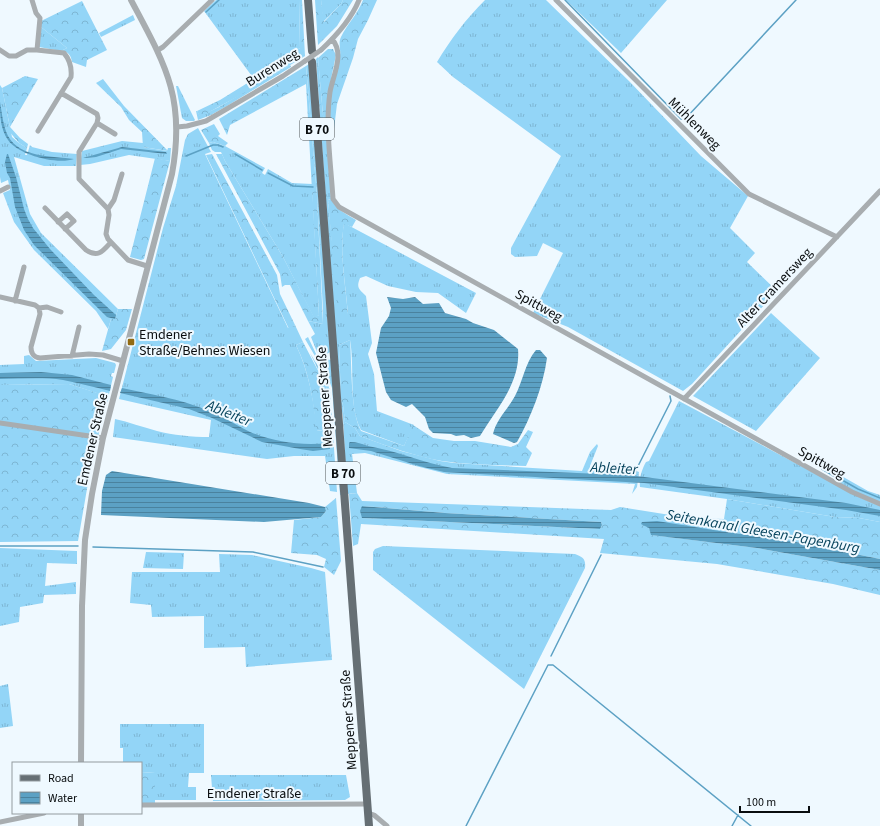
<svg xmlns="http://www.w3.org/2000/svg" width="880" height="826" font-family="'Source Sans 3',sans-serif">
	<defs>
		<pattern id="grass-tufts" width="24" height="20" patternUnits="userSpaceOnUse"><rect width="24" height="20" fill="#93d5f7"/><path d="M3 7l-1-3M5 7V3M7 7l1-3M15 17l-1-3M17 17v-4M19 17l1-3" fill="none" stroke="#7db6d3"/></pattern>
		<pattern id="forest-crowns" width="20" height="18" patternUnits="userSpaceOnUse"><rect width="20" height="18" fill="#93d5f7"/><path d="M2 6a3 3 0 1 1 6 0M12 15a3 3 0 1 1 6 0" fill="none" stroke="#7db6d3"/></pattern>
		<pattern id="water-rules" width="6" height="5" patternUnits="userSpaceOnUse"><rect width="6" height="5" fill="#5ca1c4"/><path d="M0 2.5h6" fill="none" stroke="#4a829e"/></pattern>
	</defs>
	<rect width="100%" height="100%" fill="#eff9ff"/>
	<path fill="url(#grass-tufts)" d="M216,0H299L300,48L261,71L254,79L204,11Z
		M321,0H343L341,4L323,22Z
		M485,0H546L629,81L701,156L748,196L730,228L755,253L747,262L777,291L692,384L683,391L568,327L533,313L563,253L543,243L537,256L515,257L511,254V248L561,156L453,77L437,62C451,39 465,20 485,0Z
		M566,0H667L621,53Z
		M133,15L135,20L101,37L99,33Z
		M41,27L67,48L61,51L39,47Z
		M318,57L324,127H327L331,199L328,200L333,252L348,315C346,286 339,252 344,223L476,293L466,313L438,293L416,292L388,286L366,276L360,278C356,288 359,289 366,296L372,343L368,354L374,374L377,411L414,425L404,446L361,430C348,406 355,367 350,340L339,345L341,399L343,405L345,422L355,428L360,436L401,451L440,461L454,463L582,471L590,452L597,444L598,446L590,466V470L624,473L632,472L634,470L639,472L637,487L632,494L635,484L447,474L365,453L352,454L357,493L347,494L343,417L340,399L316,59Z
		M309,64L330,352L327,354L322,355L317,352L311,337L315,334L308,321L323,324V311L317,196L306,66Z
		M290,65L291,67L227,106L211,115L198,120L196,111H197L200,116L219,107Z
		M0,85L2,88L12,137L19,143L27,148L25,155H27L30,145L32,147L52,152L77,154L76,166H44L14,157L30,214L41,233L118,309L115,319H111L108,329L96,311L34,250L14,222L3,193L10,190L8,180L1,183L0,177Z
		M176,86H178L195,120L194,121H186L182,118Z
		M198,128L211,152L205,154L288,328L295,325L303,342L296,345C309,372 314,402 317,431L330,429L328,392L324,382L310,353L323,374L330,390L337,492L330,491L325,456H294L267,459L113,437L115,419C129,422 142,427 157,431C173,435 192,437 209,437L211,420L119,399L163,228L176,186L185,140L188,134Z
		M122,141L143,143V147L167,151L168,148H171L170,161L129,155L90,164L80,165L82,151Z
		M213,142L225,146L265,168L262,173L265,175L268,169L292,183L312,184L319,315L314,318L283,257L225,161L221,152H215L212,150L209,143Z
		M771,313L820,358L756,431L693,396Z
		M308,337L318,358L331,360L341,495H340L332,388L329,380L305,339Z
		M29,355L36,361L96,358L115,363L116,365L114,373H112L111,376L113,377L107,403H105L106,396L69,384L0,385V365L24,364V356Z
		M679,401L861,498L880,506V522L859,518L835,517L727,499L640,487C639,478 642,469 646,462L649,461Z
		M838,474L868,491L880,495V502L863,496L834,481Z
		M383,546L575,554C583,557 586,559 585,568L524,689L373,570V552L375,549Z
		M0,548L77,551V564L47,563L45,586L76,582V594L44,595L43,603L20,607L19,622L0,626Z
		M146,552L184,553L183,569L143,568Z
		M219,554L252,555L311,568L325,572L332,660L246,667L245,647L204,648V616L152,617L151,605L130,603L132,572H220Z
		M8,684L13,726L0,728V686Z
		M120,724H204V773H189L188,787H196V800H155V773L141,772V763H123V748H120Z
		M211,775H346L350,797L345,800L213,801Z"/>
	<path fill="url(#forest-crowns)" fill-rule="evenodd" d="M299,0H302L305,56L246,92L200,117L197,111L220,100L254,79L261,71L300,48Z
		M315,0H321L324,22L341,4L343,0H353L337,26L318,45Z
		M363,0H377L368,20L358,39L353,58L337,104L334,129H331C324,108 336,77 340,55C341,49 338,43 341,37C347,24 358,14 363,0Z
		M82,1L107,50L87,60L86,67L72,62C71,55 68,51 61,51L67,48L41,27V21Z
		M328,49H333L336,55L331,79L327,127H324L318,58Z
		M306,66L317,196L323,324L308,321L290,285H285L282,287L280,274L216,154H222L225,161L283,257L314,317L319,315L306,84L230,125L227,135L219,119Z
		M25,76L38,79L10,127L20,138L28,144L27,148L19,143L8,130L10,127L2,88Z
		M103,79L124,106L168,151L143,147L142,132L129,120L121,107L96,83Z
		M214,124L220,134L218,136L228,143L225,146L213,142L209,143L201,130Z
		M212,154L277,275L280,294L295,325L289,329L206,155Z
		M155,158L170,161L144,259L141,260L130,257Z
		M331,199C337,210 346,214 356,220L352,227L344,224C339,252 346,287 348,316L338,318L328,200Z
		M118,309H132L126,330L111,349L102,351L111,319H115Z
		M350,340C352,365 350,410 361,431L404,446L413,425L433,438L454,441H475L511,447L518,444L528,430L533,432L526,447L532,453L526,466C498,465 470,465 442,461C414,456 387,446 360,436L355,428L345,422L343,405L341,399L339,345Z
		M303,342L324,382L328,392L330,429L316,431C314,402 309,371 296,345Z
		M69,384L107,396L88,483L78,541L0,542V385Z
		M357,493L362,501L611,510L620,507L689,518L724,519L727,499L835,517L859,518L880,522V559L781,539L726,532L649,528L652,535L757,548L880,570V595L833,584L717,564L600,553L604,539L361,524L358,544L353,546L349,494ZM363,506L445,513L601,522L602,525L600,529L362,518Z
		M336,498L341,561L334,575L324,567L326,559L317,555L291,553L294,520L321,517L326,511L325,507Z
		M141,772L155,773V803H141Z"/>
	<path fill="url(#water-rules)" d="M0,102C2,113 3,126 8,136C20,158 53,156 74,159C57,165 18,155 8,140C0,129 0,114 0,102Z
		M122,147L166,152L167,154L121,149L96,157L83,158Z
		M7,154H8L16,177L24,209L28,219L33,228L50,249L94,295L116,315L115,319L107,317L34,245L24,230L15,207L10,178L7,173L5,162Z
		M387,297L403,299L415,297L423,304L439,303L445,313L466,319L473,323L494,330L518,349C521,383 496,409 480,436L471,438L464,435L456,436L451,434L433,433L429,429L425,417L412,404L406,407L391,400L386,392L376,353L381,328L389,316L391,308Z
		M536,350H540L547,358C543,387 531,417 517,442L514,443L493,434C496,420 508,409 515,396C523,381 525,363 536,350Z
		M41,372L72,375L111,385L110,391C94,387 79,383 63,380C42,377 21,379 0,379V373Z
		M122,388C150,394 180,399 207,410C222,416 236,425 250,432C274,442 302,446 328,443L330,444V449L313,451L300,449L262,442L212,418L189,409L120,393Z
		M350,442C357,442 362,444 368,446C397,451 424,463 452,468L627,475L633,474L636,471H637L635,475L637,476L846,503L880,510V516L846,510L644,483L444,472L419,466L371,451L349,448V443Z
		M112,471L309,503L325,507L326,511L321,517L264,522L101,515L102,491L106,475Z
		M362,506L445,513L601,522L602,525L600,529L362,518L360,511Z
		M657,521L726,532L781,539L880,559V570L757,548L651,535L649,528L641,524L642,522Z"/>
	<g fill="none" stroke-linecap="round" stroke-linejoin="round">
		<path stroke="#5ca1c4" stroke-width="1.5" d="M565,0L681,119L686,118L796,0
			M206,12L219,0
			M235,154L262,170
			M186,156L213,145H218L223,147
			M268,173L293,186L313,187
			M822,469L837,478
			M635,472L671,401L670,396
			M842,480L858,489L880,498
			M0,546H78
			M93,547L253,552L323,567
			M551,656L601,555
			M466,826L548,665H553L751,826
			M732,826L738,815"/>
		<path stroke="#a8adb0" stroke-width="5" d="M556,0L749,194L837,237
			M332,39C345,54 333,75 330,92C325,127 331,164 333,199L339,207L852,492L880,504
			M0,50L9,56H16L27,50H37L40,18L36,13L32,0
			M37,50L64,53C70,60 72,67 71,77L38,131
			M158,50L163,47L212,0
			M321,50C336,36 351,20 359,0
			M61,93L97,114L98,118L97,123L79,152V179L108,209L109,215L106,234L108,239L128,260L147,266
			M97,123L115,134
			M177,127L187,126L206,121L283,76L305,61
			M0,191L8,187
			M45,208L86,250C98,258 103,251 111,242
			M108,209L114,200L122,174
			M58,222L67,214L74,221L65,229
			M0,297L35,305L39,308L40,314L31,347C31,353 33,357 40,358L89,354L103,355L123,361
			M15,301L24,267
			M39,308L47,307L61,312
			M72,356L79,327
			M684,399L880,191
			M0,423L103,438
			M141,805L367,804
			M368,813L374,815L387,826
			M0,822L44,813"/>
		<path stroke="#a8adb0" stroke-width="6" d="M81,763L82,606L85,540L92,494L103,438L172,174C186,98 165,64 131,0
			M81,826V813"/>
		<path stroke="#666f74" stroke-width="8" d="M308,0L312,51
			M312,62L369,826"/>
		<path stroke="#a8adb0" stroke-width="5" d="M305,61L321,50"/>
	</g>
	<rect fill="#926b13" stroke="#eff9ff" stroke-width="1.5" x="127" y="338" width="8" height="8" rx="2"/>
	<g text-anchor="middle" stroke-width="4" stroke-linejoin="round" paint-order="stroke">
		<g fill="#eff9ff" stroke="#4e5457" stroke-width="1">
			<rect x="300" y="118" width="34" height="22" rx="3"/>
			<rect x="326" y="462" width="34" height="22" rx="3"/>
		</g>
		<g font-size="13" font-weight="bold" fill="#090d0f">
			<text x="317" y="134">B 70</text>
			<text x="343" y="478">B 70</text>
		</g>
		<g font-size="14" fill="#090d0f" stroke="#eff9ff">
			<text transform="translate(272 67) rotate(-32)" y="5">Burenweg</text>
			<text transform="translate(695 123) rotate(45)" y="5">Mühlenweg</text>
			<text transform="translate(774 287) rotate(-47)" y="5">Alter Cramersweg</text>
			<text transform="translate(539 305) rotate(29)" y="5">Spittweg</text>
			<text transform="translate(324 397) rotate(-94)" y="5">Meppener Straße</text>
			<text transform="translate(92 439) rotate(-77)" y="5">Emdener Straße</text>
			<text transform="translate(822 462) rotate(29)" y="5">Spittweg</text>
			<text transform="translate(348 720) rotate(-94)" y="5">Meppener Straße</text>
			<text x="254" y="798">Emdener Straße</text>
		</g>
		<g font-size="14" fill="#090d0f" stroke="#eff9ff" text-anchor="start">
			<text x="139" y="339">Emdener<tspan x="139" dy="16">Straße/Behnes Wiesen</tspan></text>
		</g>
		<g font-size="15" font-style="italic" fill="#09455e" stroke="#eff9ff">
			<text transform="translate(229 413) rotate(22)" y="5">Ableiter</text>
			<text transform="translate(614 468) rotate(3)" y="5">Ableiter</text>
			<text transform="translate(763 531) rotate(10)" y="5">Seitenkanal Gleesen-Papenburg</text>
		</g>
	</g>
	<rect x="12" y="762" width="130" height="52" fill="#eff9ff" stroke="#939b9f"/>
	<rect x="20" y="775" width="20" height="6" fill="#666f74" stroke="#939b9f"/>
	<text x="48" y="782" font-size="12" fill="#090d0f">Road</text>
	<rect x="20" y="792" width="20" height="12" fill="url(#water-rules)" stroke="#939b9f"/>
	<text x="48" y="802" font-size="12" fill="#090d0f">Water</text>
	<path d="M740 806v6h69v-6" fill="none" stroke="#090d0f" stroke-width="2"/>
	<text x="746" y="806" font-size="12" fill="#090d0f" stroke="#eff9ff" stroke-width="3" paint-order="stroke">100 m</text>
</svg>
